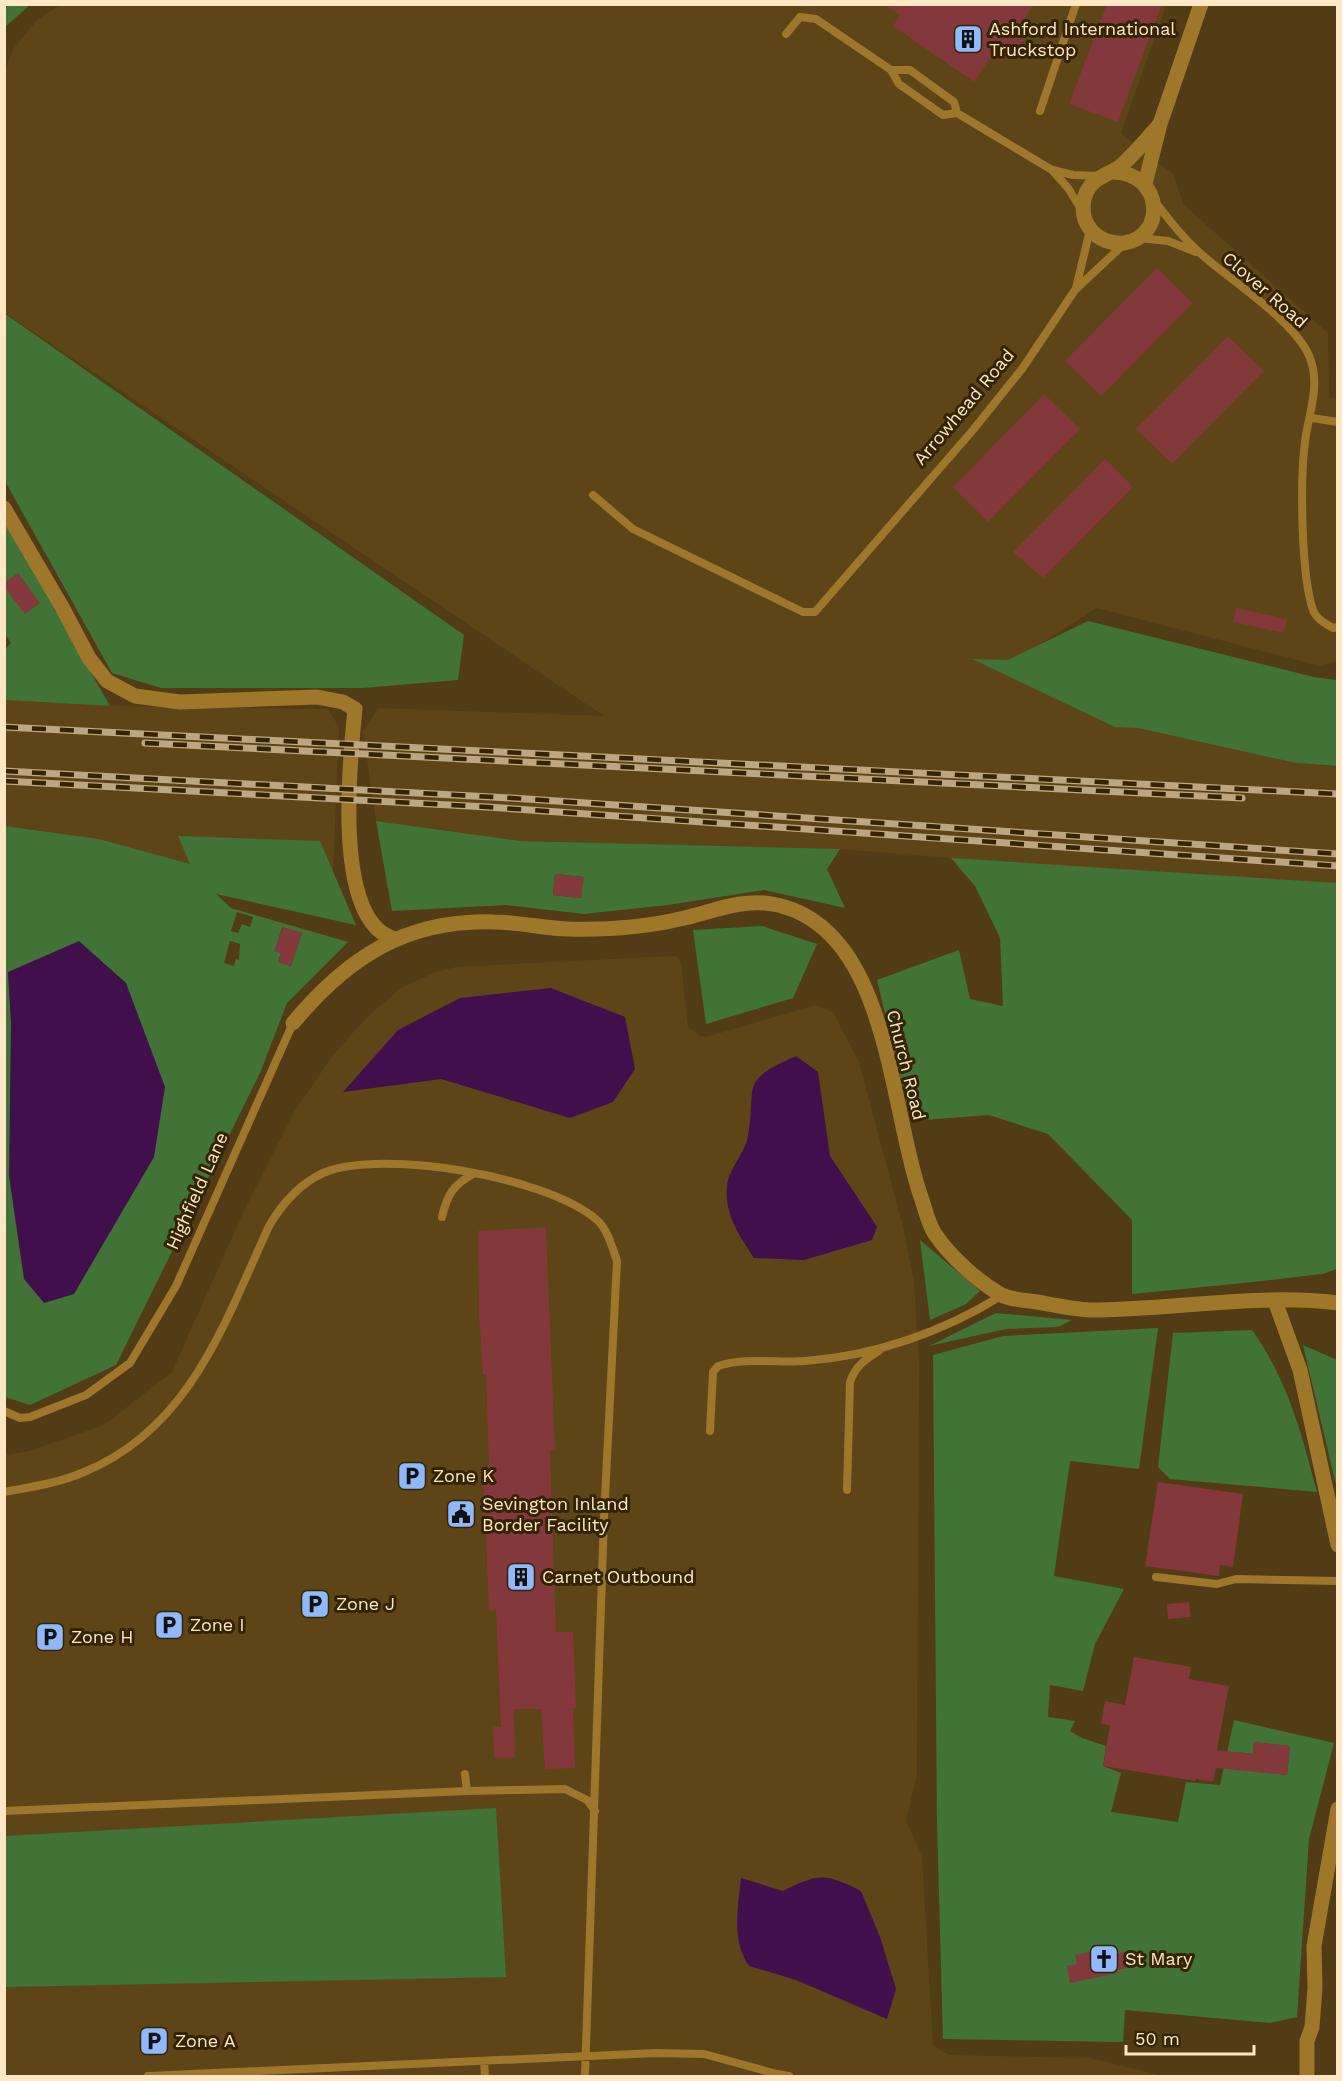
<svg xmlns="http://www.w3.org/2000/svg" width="1342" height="2081" font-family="'Work Sans',sans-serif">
	<rect width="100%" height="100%" fill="#513c15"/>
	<path fill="#5d4518" d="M60,5H1166L1121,133L1173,174L1184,205L1328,333L1329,397L1338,399L1337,661L1320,666L1097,608L1029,651L1138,728L1296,763L1337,767V940L975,886L951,858L840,849L521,841L376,821L363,732L378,708L604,716L5,313L4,73L14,48L37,20Z
		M4,700L110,706L328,709L339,727L333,871L191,865L99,839L5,826Z
		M672,956L678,957L681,962L688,1027L700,1036L706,1037L816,1005L833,1012L859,1062L903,1227L914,1282L919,1361L917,1773L906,1821L922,1856L933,2045L949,2055L1090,2058L1162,2076H5V1455L29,1451L104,1425L172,1372L243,1213L294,1112L333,1055L368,1016L401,988L436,972L456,967Z"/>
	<path fill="#417337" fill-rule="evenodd" d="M5,4H30V5L5,27Z
		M4,313L464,635L458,680L363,688H161L112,673L5,481Z
		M4,521L110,706L5,700V649L11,643L5,634Z
		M1088,621L1314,677L1337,680V766L1296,763L1138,728L1115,727L972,659L1008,660Z
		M376,821L521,841L840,849L827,869L845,908L764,890L668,905L584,914L506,905L392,911ZM555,874L583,877L581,898L553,895Z
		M5,826L99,839L190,864L178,836L320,841L356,925L216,894L231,908L348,942L287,1003L260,1073L116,1365L30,1405L5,1397ZM237,912L253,917L250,927L242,924L238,933L231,931ZM282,927L302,933L291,966L278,962L281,953L275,951ZM230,941L240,944L239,960L236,959L234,966L224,963ZM8,972L44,1303L11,1022Z
		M951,858L1337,883V1269L1322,1274L1244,1283L1132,1294V1220L1048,1134L989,1115L911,1121L877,980L959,950L970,999L1003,1006L1000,938L975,886Z
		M762,926L817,944L793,998L706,1024L693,930Z
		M920,1240L980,1291L966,1304L930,1320Z
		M996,1313L1072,1320L1058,1327L1006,1329L929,1346Z
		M1158,1328L1139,1469L1070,1461L1054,1576L1124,1589L1095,1644L1083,1691L1050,1685L1048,1717L1075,1721L1070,1731L1082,1738L1106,1746L1103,1766L1121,1773L1111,1812L1178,1822L1186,1782L1220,1785L1234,1720L1334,1743L1309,1839L1297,2017L1270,2023L1125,2010L1123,2042L943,2039L937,1824L933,1355L1003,1336ZM1254,1742L1290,1746L1287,1775L1234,1769L1236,1752L1253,1754Z
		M1252,1330C1288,1381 1301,1432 1317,1492L1170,1479L1158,1467L1173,1333Z
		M1303,1345L1337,1360V1489Z
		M496,1808L506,1977L5,1987V1836Z"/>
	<path fill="#420f4d" d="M79,941L126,983L165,1087L154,1157L74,1294L44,1303L24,1279L9,1176L11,1022L8,972Z
		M551,988L625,1017L635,1069L613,1102L570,1118L441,1079L343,1092L398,1030L460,998Z
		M796,1056L818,1072L830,1156L877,1227L872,1240L804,1260L754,1258C740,1237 724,1214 727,1187C728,1169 745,1154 748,1136C757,1083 738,1082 796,1056Z
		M741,1878L783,1891C819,1873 825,1873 861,1891L880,1937L896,1989L887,2019L796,1980L749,1966C731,1939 738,1909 741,1878Z"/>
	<path fill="#83383b" d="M884,4H1034L1020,25L1030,31L1017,50L1013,47L1002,62L992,55L974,82L893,26L900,15Z
		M1107,4H1162L1118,122L1069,104Z
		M1157,268L1193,303L1101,396L1065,361Z
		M1228,336L1264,371L1172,464L1136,429Z
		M1044,394L1080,429L988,522L953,487Z
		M1105,459L1133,487L1043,578L1013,552Z
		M18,573L40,603L25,614L4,587V583Z
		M1236,608L1287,619L1284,633L1233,622Z
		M555,874L584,877L581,898L553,895Z
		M283,927L302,933L291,966L278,962L281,953L274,951Z
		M546,1227L555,1449L550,1450L556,1632H573L576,1708H573L575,1768L545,1769L541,1709H514L515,1758H494L493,1727H501L496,1610L489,1611L483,1471H489L486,1375H483L479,1314L478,1231Z
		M1158,1482L1243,1494L1233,1567L1220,1565L1219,1576L1145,1566Z
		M1189,1602L1191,1617L1168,1619L1167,1604Z
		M1134,1657L1191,1667L1189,1679L1229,1686L1217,1750L1253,1754L1254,1742L1290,1746L1287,1775L1216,1768L1213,1782L1196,1779L1195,1781L1103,1766L1110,1725L1101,1724L1105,1701L1125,1705Z
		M1113,1947L1114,1954L1130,1951L1133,1967L1117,1970L1118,1973L1070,1983L1067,1966L1077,1964L1075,1955Z"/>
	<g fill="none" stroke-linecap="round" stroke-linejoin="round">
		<path stroke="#9e772b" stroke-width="8" d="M786,34L800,17L816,19L891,70L899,84L943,115L957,113L1052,170L1068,188L1081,209
			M891,70H910L954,102L957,113
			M1040,111L1076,4
			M1053,170L1073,175L1098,176
			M1156,203C1170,221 1184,239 1201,254C1231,281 1300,324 1311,361C1320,388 1308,416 1305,442C1300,479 1301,576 1313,610C1316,619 1326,624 1333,628L1338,627
			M1139,238L1168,241L1196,252
			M1076,288L1090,230
			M1312,418L1338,422
			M593,495L633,529L803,612H815L973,430L1022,369L1075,290L1123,245
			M442,1217C447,1195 453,1185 473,1174
			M4,1411L20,1418L30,1417L86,1395L130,1363L176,1286L293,1023
			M710,1431L713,1372L718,1366C745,1357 777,1363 805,1361C874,1356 943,1332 1001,1296
			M847,1490L850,1382C856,1365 866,1359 880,1350
			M4,1492C31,1487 59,1483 84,1472C190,1429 225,1322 269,1226C282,1204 299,1184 323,1173C383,1148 548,1177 597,1220C608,1230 612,1247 617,1261L604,1517L585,2076
			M1156,1577L1217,1584L1236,1579L1338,1581
			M467,1791L565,1789L587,1800L595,1811
			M4,1811L467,1791L465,1774
			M484,2061L485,2076
			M148,2076L656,2053L704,2054L777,2074
			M778,2076L777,2074L789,2076"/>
		<path stroke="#9e772b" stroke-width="15" d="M1114,172C1164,174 1166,237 1124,243C1112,244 1099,240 1091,230C1079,216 1081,193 1095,181C1104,174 1114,172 1123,164C1136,152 1148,138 1160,124
			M1145,184L1160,124L1201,4
			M4,508L62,607L89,658L107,681L135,696L180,702L317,697L343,702L355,709C350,760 332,922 395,939
			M293,1023C347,958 406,919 494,922C518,922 542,928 567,929C605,930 642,928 680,919C709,913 741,898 772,904C889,924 889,1107 921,1197C925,1208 928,1224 935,1234C950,1256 975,1279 998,1293C1008,1300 1025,1300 1037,1302C1054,1305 1073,1309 1090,1310C1172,1310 1256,1293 1338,1303
			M1275,1301L1300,1370L1338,1545
			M1307,2076V2041L1312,2027L1315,1988L1314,1946L1338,1809"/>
		<g stroke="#bda783" stroke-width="7">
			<path id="rail" d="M4,727L1338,794
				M145,743L1242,798
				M4,771L512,798L1338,854
				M4,781L487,807L1338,866"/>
		</g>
		<use href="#rail" stroke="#342404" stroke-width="4.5" stroke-dasharray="14" stroke-linecap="butt"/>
	</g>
	<defs>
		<g id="building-square" transform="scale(1.5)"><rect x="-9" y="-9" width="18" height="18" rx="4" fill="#8fb8fd" stroke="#342404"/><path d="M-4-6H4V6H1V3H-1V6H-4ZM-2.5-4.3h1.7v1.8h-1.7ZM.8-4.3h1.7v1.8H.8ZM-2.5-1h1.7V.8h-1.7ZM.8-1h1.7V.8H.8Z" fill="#111"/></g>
		<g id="parking-square" transform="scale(1.5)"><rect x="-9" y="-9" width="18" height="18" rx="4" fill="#8fb8fd" stroke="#342404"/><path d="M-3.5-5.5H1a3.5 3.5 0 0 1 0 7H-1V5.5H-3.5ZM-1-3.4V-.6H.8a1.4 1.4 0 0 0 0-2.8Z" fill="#111"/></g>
		<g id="civic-square" transform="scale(1.5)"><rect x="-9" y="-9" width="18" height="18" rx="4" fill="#8fb8fd" stroke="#342404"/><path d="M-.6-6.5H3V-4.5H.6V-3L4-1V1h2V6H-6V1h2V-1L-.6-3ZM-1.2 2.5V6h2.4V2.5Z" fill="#111"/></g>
		<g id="church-square" transform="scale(1.5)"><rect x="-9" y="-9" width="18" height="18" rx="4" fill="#8fb8fd" stroke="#342404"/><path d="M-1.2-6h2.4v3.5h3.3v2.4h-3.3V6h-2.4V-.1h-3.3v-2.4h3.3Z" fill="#111"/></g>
	</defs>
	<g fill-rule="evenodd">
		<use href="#building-square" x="968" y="39"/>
		<use href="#parking-square" x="412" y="1476"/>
		<use href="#civic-square" x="461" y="1514"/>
		<use href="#building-square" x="521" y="1577"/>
		<use href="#parking-square" x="315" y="1604"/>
		<use href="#parking-square" x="169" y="1625"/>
		<use href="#parking-square" x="50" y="1637"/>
		<use href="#church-square" x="1104" y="1959"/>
		<use href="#parking-square" x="154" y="2041"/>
	</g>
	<g text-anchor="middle" stroke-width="6" stroke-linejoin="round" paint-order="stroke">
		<g font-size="18" fill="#fde7c4" stroke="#342404" text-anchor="start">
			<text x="989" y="35">Ashford International<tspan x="989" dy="21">Truckstop</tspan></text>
			<text x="433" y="1482">Zone K</text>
			<text x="482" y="1510">Sevington Inland<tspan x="482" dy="21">Border Facility</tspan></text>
			<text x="542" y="1583">Carnet Outbound</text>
			<text x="336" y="1610">Zone J</text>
			<text x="190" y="1631">Zone I</text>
			<text x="71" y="1643">Zone H</text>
			<text x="1125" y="1965">St Mary</text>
			<text x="175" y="2047">Zone A</text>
		</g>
		<g font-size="18" fill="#fde7c4" stroke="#342404">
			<text transform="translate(1265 290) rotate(41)" y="6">Clover Road</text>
			<text transform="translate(964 407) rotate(-50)" y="6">Arrowhead Road</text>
			<text transform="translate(906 1065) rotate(76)" y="6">Church Road</text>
			<text transform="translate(197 1191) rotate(-66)" y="6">Highfield Lane</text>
		</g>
	</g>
	<rect width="1342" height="2081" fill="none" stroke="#fde7c4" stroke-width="12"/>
	<path d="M1126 2045v9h128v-9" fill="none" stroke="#fde7c4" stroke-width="3"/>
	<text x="1135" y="2045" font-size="18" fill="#fde7c4" stroke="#342404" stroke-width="4.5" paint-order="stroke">50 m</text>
</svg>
